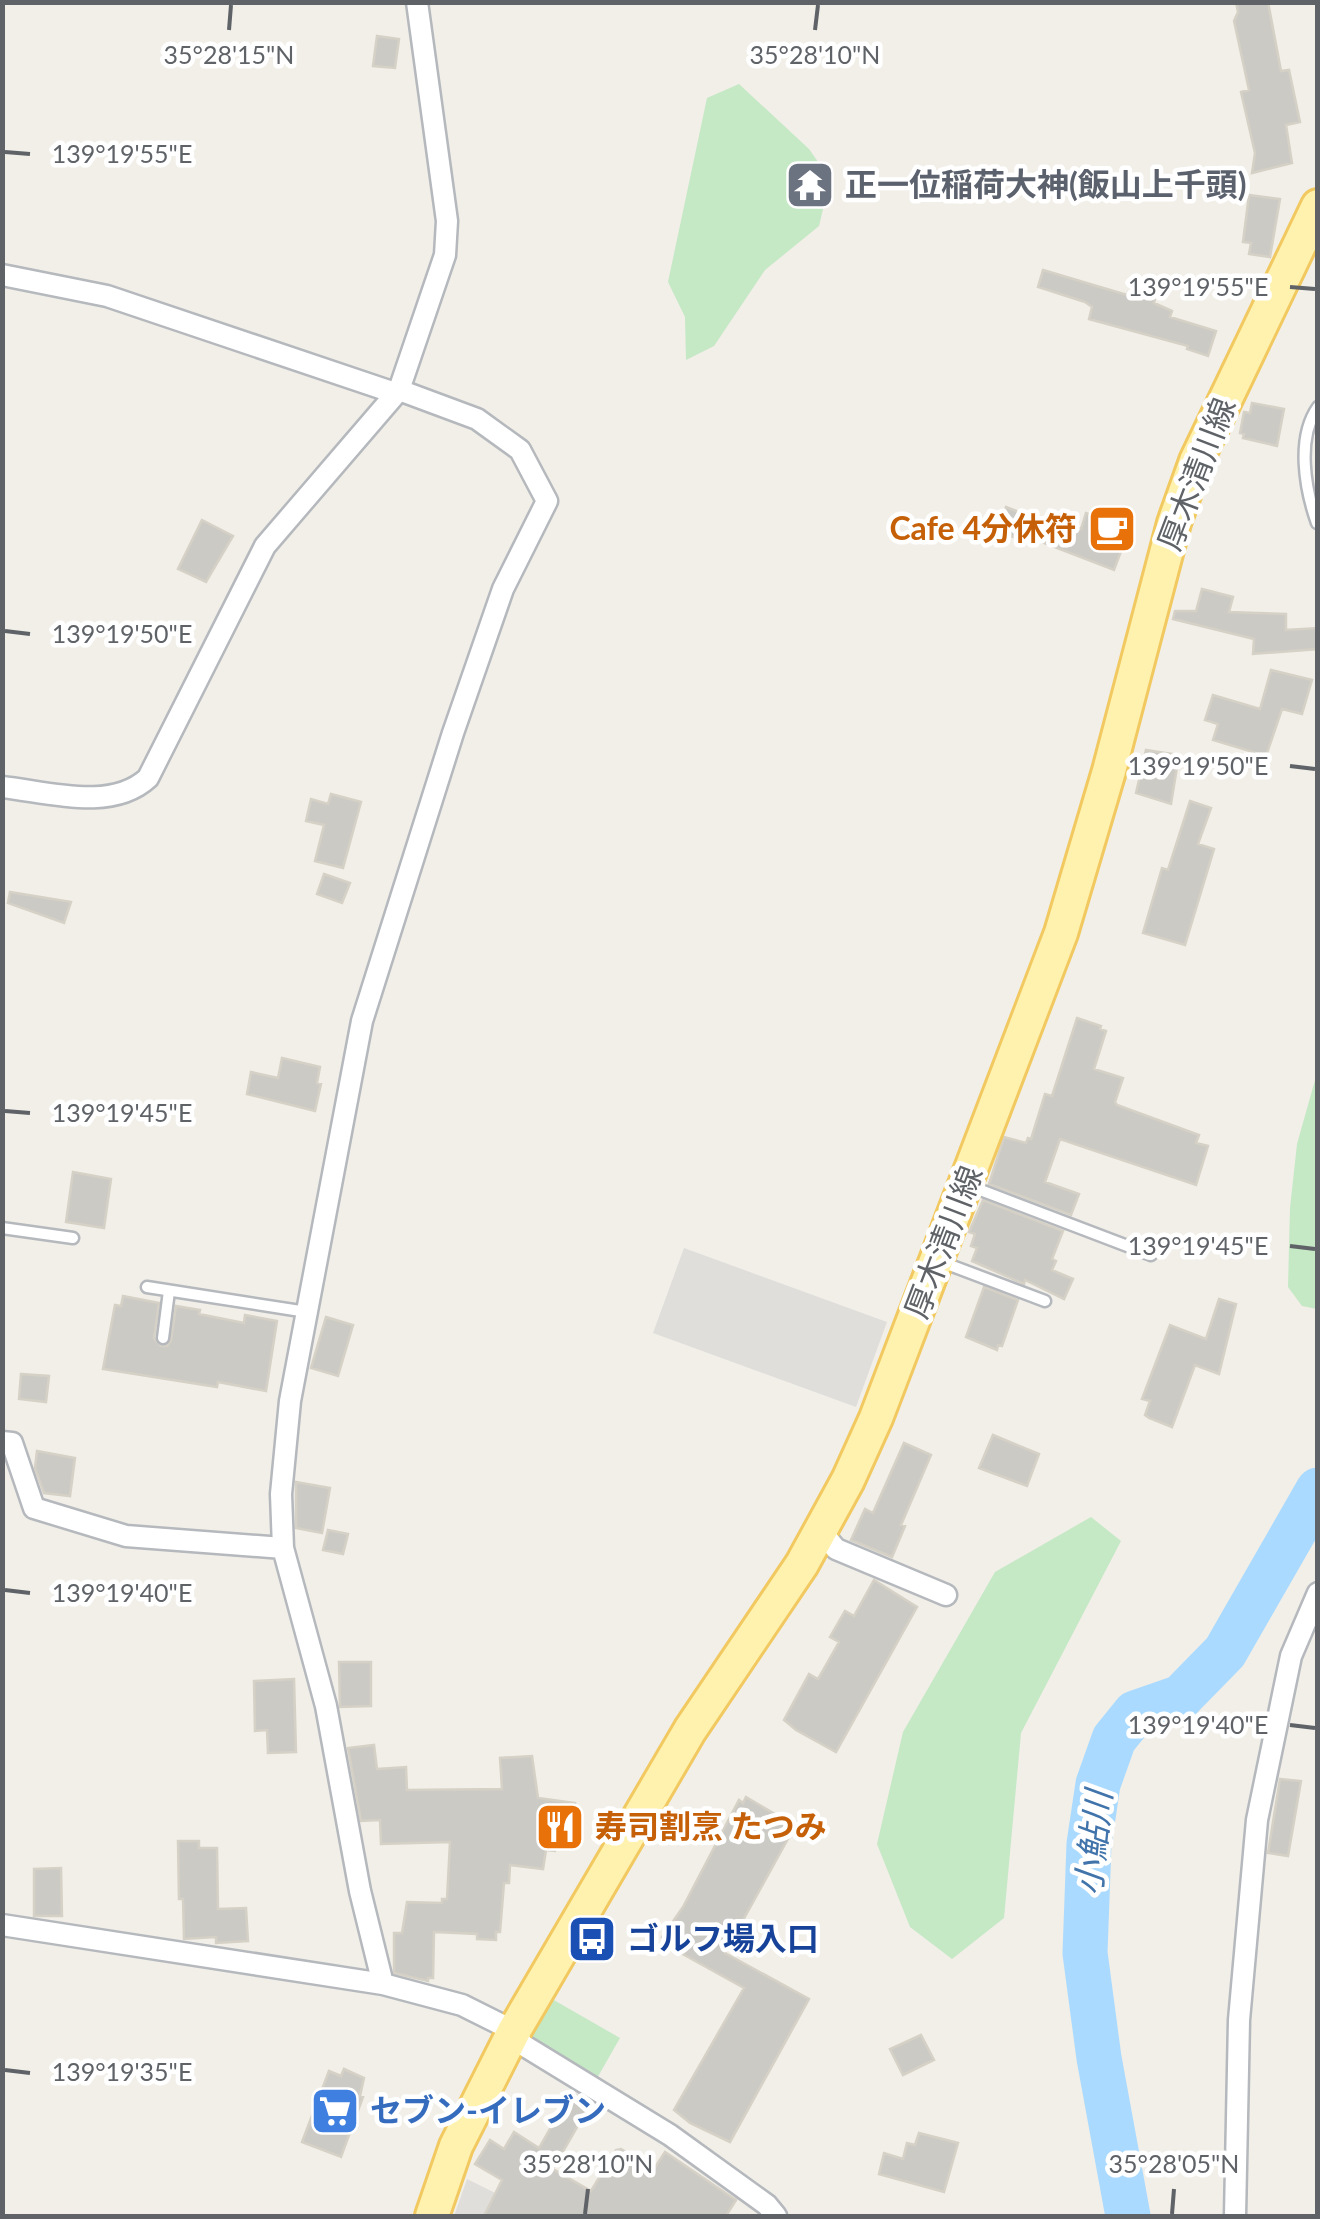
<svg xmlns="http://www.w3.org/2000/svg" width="1320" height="2219" font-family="Lato,'Noto Sans JP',sans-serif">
	<rect width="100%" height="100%" fill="#f1efe8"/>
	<path fill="#e0deda" d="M684,1248L887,1322L856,1407L653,1333Z
		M467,2179L542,2216H454Z"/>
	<path fill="#c5e8c5" d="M739,84L809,149L830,179L819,226L765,270L714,346L686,360L685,317L668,282L707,98Z
		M1317,1073V1309L1302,1306L1288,1287L1290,1208L1297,1144Z
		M1091,1517L1121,1541L1021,1733L1004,1918L952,1959L910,1927L877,1844L903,1732L995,1572Z
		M552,1999L620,2038L596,2080L537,2046L532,2034Z"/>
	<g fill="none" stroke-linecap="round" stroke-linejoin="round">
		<path stroke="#aadaff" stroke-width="45" d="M1128,2216L1099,2058L1085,1953L1089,1844L1098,1784L1114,1739L1135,1713L1181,1697L1225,1652L1318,1490"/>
	</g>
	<path fill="#cccac5" stroke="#d6d1c6" stroke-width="2.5" d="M1236,2H1268L1281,71L1289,70L1300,122L1286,125L1292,163L1252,173L1255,153L1241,92L1249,90L1234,21L1238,12Z
		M377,36L399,39L395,68L373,66Z
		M1249,195L1280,199L1270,257L1249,254L1251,243L1243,242Z
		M1043,270L1127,295L1128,292L1155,299L1154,303L1172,311L1170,317L1216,331L1208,356L1187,349L1188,346L1089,319L1092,307L1085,302L1038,287Z
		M1252,403L1284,409L1277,446L1243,438L1244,434L1240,433L1244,412L1250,413Z
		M1006,507L1047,523L1056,516L1081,529L1086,513L1121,525L1117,535L1126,538L1114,570L1026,536L1024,541L997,531Z
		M202,520L233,536L206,582L178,569Z
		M1202,589L1233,597L1229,612L1286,614V630L1318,628V649L1253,654L1254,639L1173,619L1175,611H1196Z
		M1271,670L1312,680L1302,714L1282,709L1266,756L1213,740L1218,724L1205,720L1213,695L1260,709Z
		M1146,750L1179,755L1171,804L1136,793Z
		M331,794L361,802L343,868L315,861L324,825L306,821L311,799L328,804Z
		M1190,801L1211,808L1198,844L1214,849L1185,945L1143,933L1162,868L1168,870Z
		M324,874L350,883L342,903L317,894Z
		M10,892L71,902L64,923L8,903Z
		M1077,1018L1101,1026L1100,1029L1106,1031L1094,1069L1123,1078L1115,1102L1117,1105L1199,1135L1196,1143L1208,1146L1196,1185L1060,1139L1045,1182L1079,1194L1071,1215L989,1184L1004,1137L1026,1143L1028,1138L1031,1139L1045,1094L1052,1096Z
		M282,1058L320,1067L317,1083L321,1084L315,1111L247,1094L251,1072L278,1078Z
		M73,1172L111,1179L104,1228L66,1222Z
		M983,1200L1063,1231L1052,1259L1056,1261L1052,1270L1073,1279L1064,1299L1025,1280L1024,1284L972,1261L977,1248L971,1246L975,1234L969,1232Z
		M984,1287L1018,1300L1002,1346L998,1345L997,1350L966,1337Z
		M123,1296L159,1303L154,1338L161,1346H167L171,1340L176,1306L200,1310L199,1314L244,1323L245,1315L277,1321L266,1391L218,1382L217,1387L103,1369L115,1305L121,1306Z
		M1219,1299L1236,1304L1219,1374L1195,1365L1172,1427L1149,1418L1145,1415L1150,1401L1142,1399L1170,1325L1206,1339Z
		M326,1317L353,1325L338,1376L311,1368Z
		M21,1374L49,1376L46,1402L19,1399Z
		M993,1435L1039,1454L1027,1486L979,1468Z
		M904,1443L931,1455L901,1525L905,1526L892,1557L851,1540L865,1509L873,1513Z
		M37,1451L75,1458L70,1496L44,1493L35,1468Z
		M296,1482L330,1488L322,1533L296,1528Z
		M328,1530L348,1534L343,1554L323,1550Z
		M874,1580L917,1607L836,1752L796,1730L784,1720L809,1674L818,1679L839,1642L830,1637L845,1611L854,1616Z
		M339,1662H371V1706L340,1707Z
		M294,1679L296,1752L268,1753L267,1730L255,1731L254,1681Z
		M374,1745L377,1769L406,1767L407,1790L502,1789L500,1758L532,1756L538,1798L575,1803L571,1835L564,1833V1838L557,1841L555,1851L546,1850L543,1869L510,1865L509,1883H504L500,1932H496V1940L477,1939V1934L434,1932L433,1978H428V1981L394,1973V1933H402L407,1902L442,1903V1899H447L450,1842L381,1844L380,1820L361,1821L348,1748Z
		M1280,1779L1301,1781L1288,1856L1268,1853Z
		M746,1797L795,1826L725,1953L809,1999L730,2142L690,2123L674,2110L744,1988L670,1947L672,1943L662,1937L683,1907L739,1800L743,1803Z
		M178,1841H199V1848H217L218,1909L246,1908L248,1941L216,1943V1937L184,1939L183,1899H179Z
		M61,1868L62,1916H34V1869Z
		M921,2035L934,2060L903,2075L890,2049Z
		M344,2069L364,2078L360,2096L363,2097L341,2157L302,2142L329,2071L341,2076Z
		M571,2092L591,2103L553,2169L591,2191L616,2150L621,2149L654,2169L665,2152L736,2200L726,2216H484L502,2180L475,2164L490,2140L504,2149L514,2132L539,2148Z
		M919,2133L958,2143L944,2192L879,2174L884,2153L903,2159L907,2143L915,2145Z"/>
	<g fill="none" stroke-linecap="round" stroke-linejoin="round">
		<g stroke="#b5b8bc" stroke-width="15">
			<path id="service" d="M1317,523C1305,489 1296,438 1318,407
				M970,1186L1151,1255
				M2,1228L73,1238
				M939,1261L1045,1301
				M147,1287L307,1312
				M163,1338L169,1291"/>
		</g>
		<g stroke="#b5b8bc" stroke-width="25">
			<path id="minor" d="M2,275L107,296L395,393
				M2,787C48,792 111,812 148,778L265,546L399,390L445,255L447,221L417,2
				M2,1442L12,1443L34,1508L126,1536L283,1548
				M820,1530L836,1549L946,1595
				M2,1925L383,1984L462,2005L514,2031L523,2045L670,2135L767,2205L776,2216
				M383,1984L360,1891L326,1706L283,1548L281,1494L290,1401L362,1021L453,733L503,589L547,501L520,450L477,419L399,390
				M1235,2216L1239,2020L1257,1820L1291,1656L1318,1593"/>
		</g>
		<g stroke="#f2c960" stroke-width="38">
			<path id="primary" d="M432,2216L456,2146L514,2031L690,1730L802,1564L848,1480L876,1418L1061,933L1109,771L1174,523L1196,461L1318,206"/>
		</g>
		<use href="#service" stroke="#fff" stroke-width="10"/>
		<use href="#minor" stroke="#fff" stroke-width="20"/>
		<use href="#primary" stroke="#fff2af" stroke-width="32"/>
	</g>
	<path fill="none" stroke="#5f6368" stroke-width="4" d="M229,30L231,5M815,30L818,5M5,152L30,154M1290,287L1315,289M5,631L30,634M1290,766L1315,769M5,1111L30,1113M1290,1246L1315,1249M5,1590L30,1593M1290,1725L1315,1728M5,2070L30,2073M585,2214L588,2189M1172,2214L1174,2189"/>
	<defs>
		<g id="temple-square" transform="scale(2.5)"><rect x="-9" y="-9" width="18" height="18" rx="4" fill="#6b7280" stroke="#fff"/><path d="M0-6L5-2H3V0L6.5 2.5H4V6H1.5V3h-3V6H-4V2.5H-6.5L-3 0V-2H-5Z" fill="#fff"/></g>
		<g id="cafe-square" transform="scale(2.5)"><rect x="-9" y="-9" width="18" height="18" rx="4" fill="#e8710a" stroke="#fff"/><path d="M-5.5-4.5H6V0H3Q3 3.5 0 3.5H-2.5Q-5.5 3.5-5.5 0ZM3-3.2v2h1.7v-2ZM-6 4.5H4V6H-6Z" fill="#fff"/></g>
		<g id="restaurant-square" transform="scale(2.5)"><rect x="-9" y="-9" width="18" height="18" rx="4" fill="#e8710a" stroke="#fff"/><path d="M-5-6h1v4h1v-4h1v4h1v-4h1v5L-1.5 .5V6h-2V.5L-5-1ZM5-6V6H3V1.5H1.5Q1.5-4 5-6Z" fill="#fff"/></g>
		<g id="bus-square" transform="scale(2.5)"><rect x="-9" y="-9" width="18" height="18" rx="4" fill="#1a4fb4" stroke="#fff"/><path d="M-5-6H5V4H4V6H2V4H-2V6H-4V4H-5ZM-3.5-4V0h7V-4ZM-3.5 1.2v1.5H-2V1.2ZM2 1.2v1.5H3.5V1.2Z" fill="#fff"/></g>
		<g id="supermarket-square" transform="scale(2.5)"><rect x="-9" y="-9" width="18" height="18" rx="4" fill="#3f7fe0" stroke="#fff"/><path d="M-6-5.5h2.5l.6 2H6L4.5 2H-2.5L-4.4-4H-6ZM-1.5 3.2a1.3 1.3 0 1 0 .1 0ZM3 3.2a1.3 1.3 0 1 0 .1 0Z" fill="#fff"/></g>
	</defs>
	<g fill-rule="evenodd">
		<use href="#temple-square" x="810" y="185"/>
		<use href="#cafe-square" x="1112" y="529"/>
		<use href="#restaurant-square" x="560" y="1827"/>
		<use href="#bus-square" x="592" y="1939"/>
		<use href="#supermarket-square" x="335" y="2111"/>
	</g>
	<g text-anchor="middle" stroke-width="9" stroke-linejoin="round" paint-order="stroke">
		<g font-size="32" font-weight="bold" fill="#5b616d" stroke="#fff" text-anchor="start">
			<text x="845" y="196">正一位稲荷大神(飯山上千頭)</text>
		</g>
		<g font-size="32" fill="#5f6368" stroke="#fff">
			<text transform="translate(1197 474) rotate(-69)" y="11">厚木清川線</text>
			<text transform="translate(944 1242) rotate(-69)" y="11">厚木清川線</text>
		</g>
		<g font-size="32" font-weight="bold" fill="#c56008" stroke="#fff" text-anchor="end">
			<text x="1077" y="540">Cafe 4分休符</text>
			<text x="595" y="1838" text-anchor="start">寿司割烹 たつみ</text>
		</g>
		<g font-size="32" font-weight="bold" fill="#164399" stroke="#fff" text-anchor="start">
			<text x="627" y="1950">ゴルフ場入口</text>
		</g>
		<g font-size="32" font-weight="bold" fill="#366cbe" stroke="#fff" text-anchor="start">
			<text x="370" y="2122">セブン-イレブン</text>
		</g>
		<g font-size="35" font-style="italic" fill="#4174aa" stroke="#fff">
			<text transform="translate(1094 1843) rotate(-84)" y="12">小鮎川</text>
		</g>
	</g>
	<g font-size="25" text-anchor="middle" fill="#5f6368" stroke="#fff" stroke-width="9" stroke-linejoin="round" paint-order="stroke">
		<text x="229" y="64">35°28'15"N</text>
		<text x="815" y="64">35°28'10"N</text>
		<text x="122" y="163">139°19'55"E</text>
		<text x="1198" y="296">139°19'55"E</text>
		<text x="122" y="643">139°19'50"E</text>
		<text x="1198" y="775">139°19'50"E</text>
		<text x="122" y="1122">139°19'45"E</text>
		<text x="1198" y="1255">139°19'45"E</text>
		<text x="122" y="1602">139°19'40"E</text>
		<text x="1198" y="1734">139°19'40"E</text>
		<text x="122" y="2081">139°19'35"E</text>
		<text x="588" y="2173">35°28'10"N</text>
		<text x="1174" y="2173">35°28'05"N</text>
	</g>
	<rect width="1320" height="2219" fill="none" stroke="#5f6368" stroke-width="10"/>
</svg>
